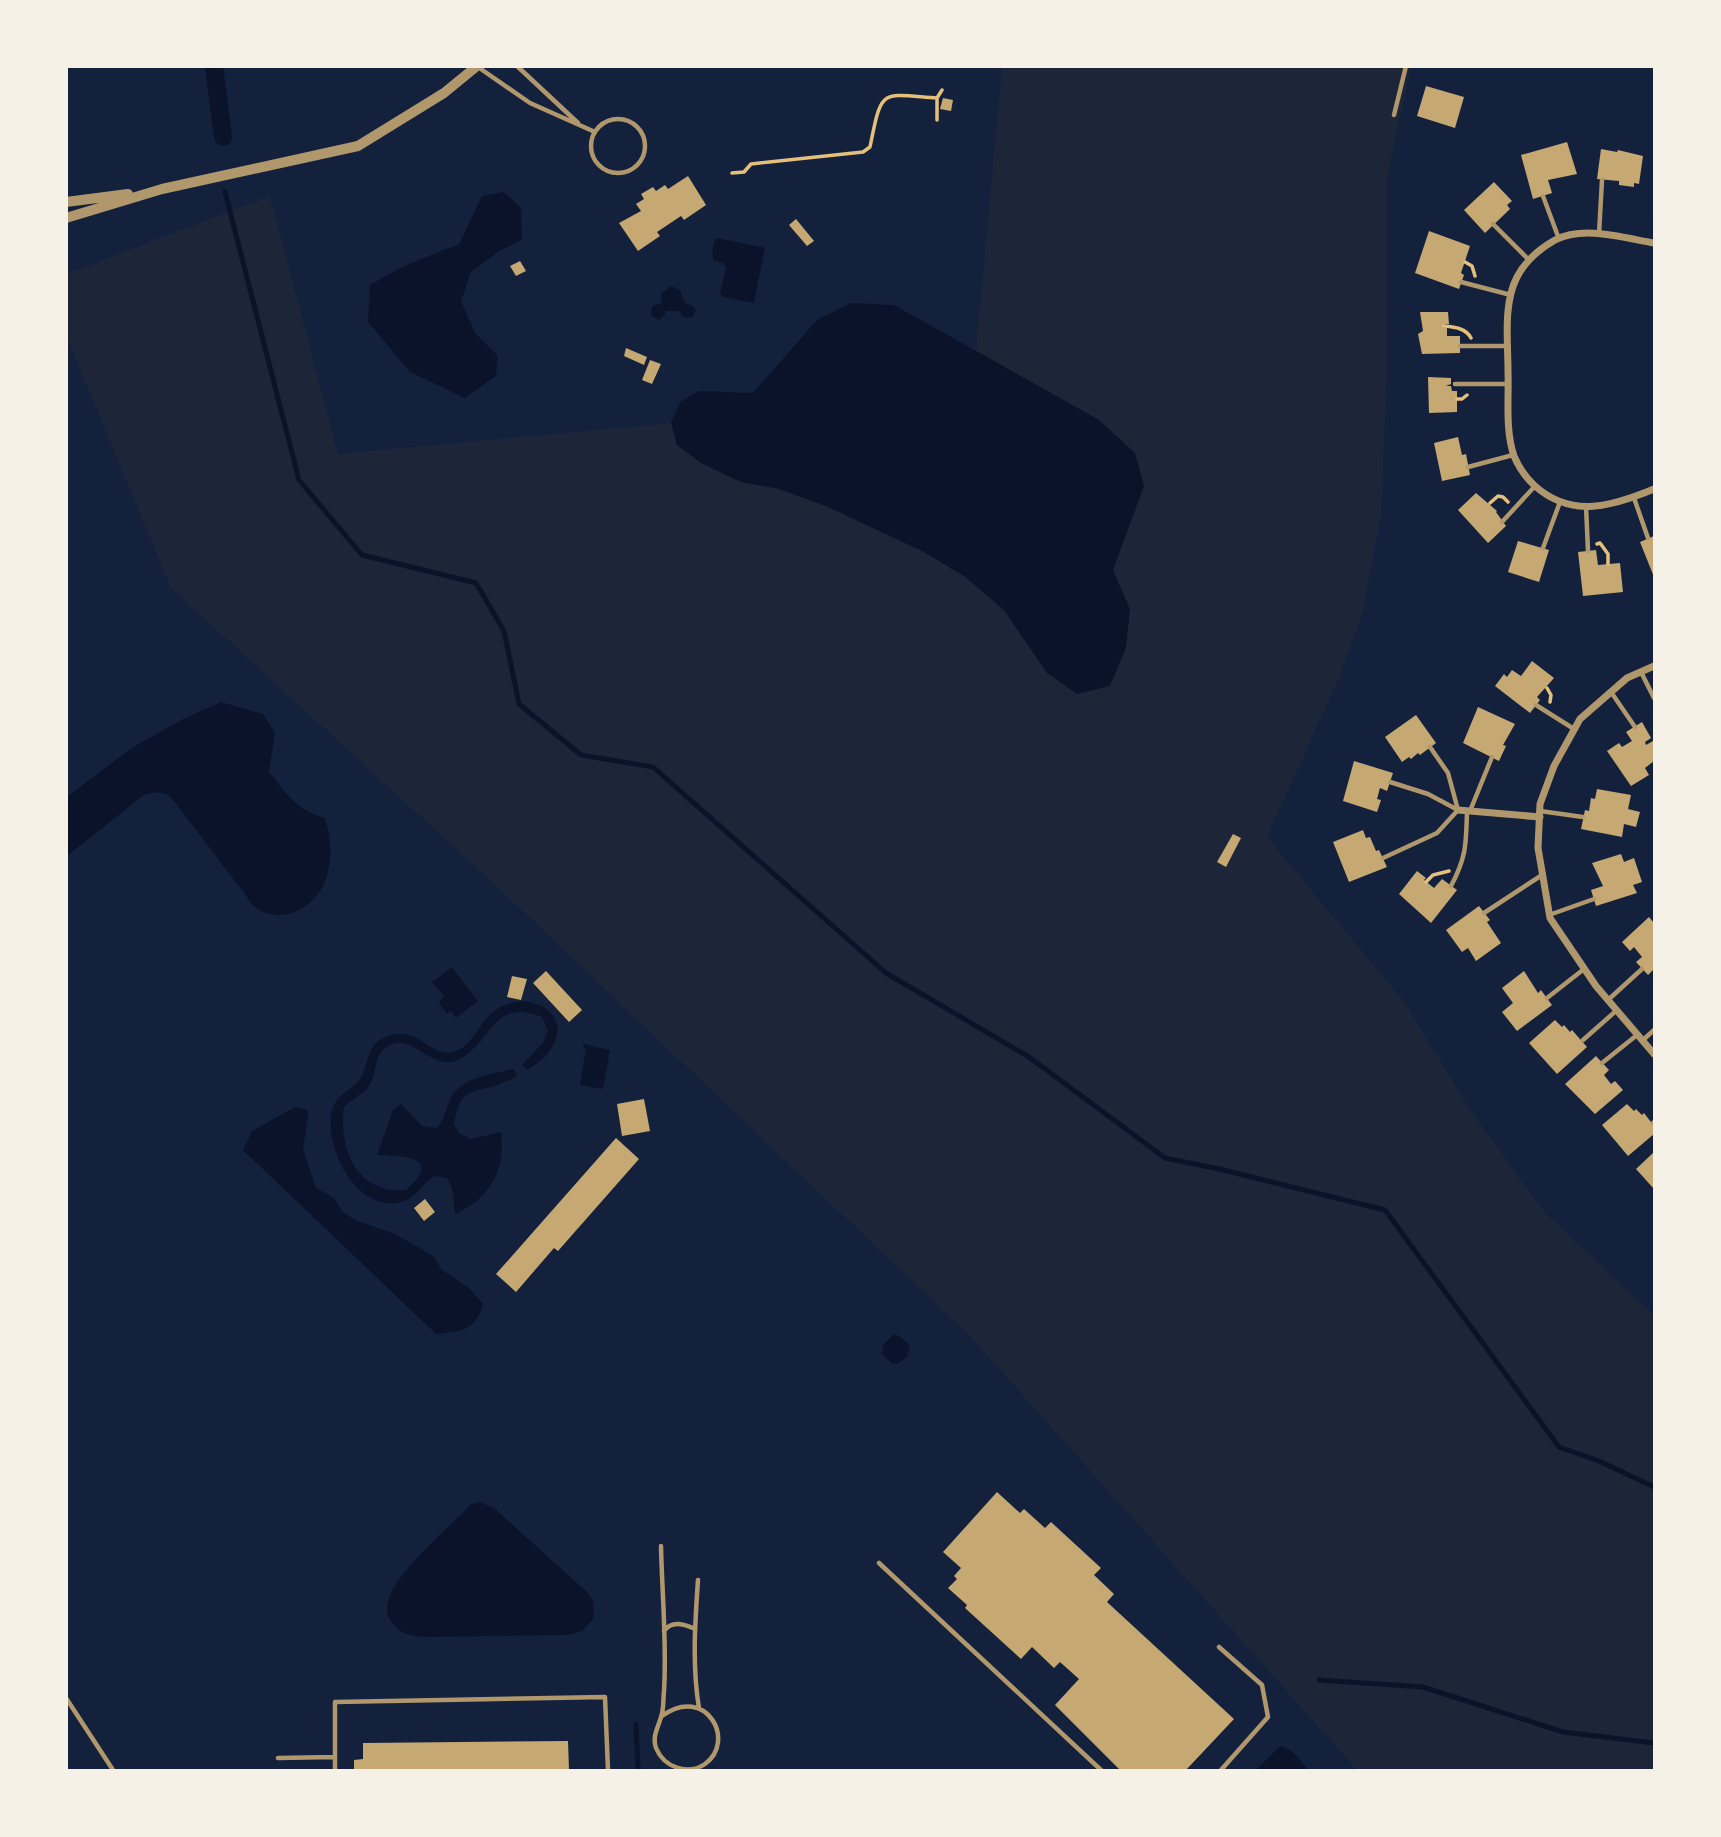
<svg xmlns="http://www.w3.org/2000/svg" width="1721" height="1837" font-family="'Roboto Condensed',sans-serif">
	<rect width="100%" height="100%" fill="#14213d"/>
	<path fill="#1d2539" d="M1002,67H1411L1387,177V370L1381,516L1362,615L1338,680L1267,837L1405,1003L1469,1108L1544,1212L1654,1315V1770H1357L970,1336L490,880L171,588L67,338L66,274L270,196L338,454L671,423L677,445L701,463L741,482L779,489L826,506L924,552L964,576L1004,610L1047,673L1130,609L1113,571L1124,538L1099,420L976,351Z"/>
	<path fill="#0b132b" d="M504,192L521,208L522,240L501,250L471,272L461,301L475,333L498,356L496,376L465,398L410,372L368,322L370,285L406,265L459,244L482,196Z
		M717,238L765,248L754,303L722,297L720,293L726,268L723,263L714,261C711,255 712,243 717,238Z
		M671,286L680,290L685,303L693,306L696,310L693,317L687,318L682,316L680,311H665V315L659,320L651,316L652,307L661,303V294Z
		M851,303L894,305L1099,420L1135,453L1144,486L1113,570L1130,609L1126,648L1110,686L1077,694L1047,673L1004,610L964,576L924,552L826,506L779,489L741,482L701,463L677,445L671,423L680,402L699,391L753,393L817,320Z
		M221,702L263,714L275,733L269,772C287,794 296,810 325,818C336,853 332,899 292,913C280,917 266,915 256,908C250,904 247,896 243,891C223,867 206,842 187,818C181,811 176,802 170,797C162,790 153,793 144,795L67,856V797L130,749L183,719Z
		M452,967L478,1001L456,1018L451,1011L447,1014L439,1002L447,994L444,996L432,982Z
		M523,1001C549,1004 567,1021 552,1047C546,1058 536,1064 527,1070L522,1065L543,1043L548,1031L542,1017C490,996 492,1047 455,1061C431,1069 412,1034 390,1045C371,1055 379,1072 369,1086C363,1095 351,1099 344,1107C338,1149 357,1195 406,1190C444,1156 404,1156 377,1155L393,1110L401,1104L422,1126L437,1128C444,1120 445,1111 449,1102C458,1077 490,1075 513,1069L518,1076C510,1079 500,1085 491,1087C464,1092 459,1097 454,1124L459,1133L471,1139L501,1132C506,1169 491,1198 455,1214L452,1188L447,1178L435,1176C421,1183 416,1201 397,1203C355,1209 323,1146 332,1110C337,1092 357,1089 363,1074C369,1058 369,1042 388,1036C417,1025 430,1057 452,1052C481,1046 477,1004 523,1001Z
		M584,1044L610,1050L603,1089L580,1085L586,1049L583,1048Z
		M295,1107L307,1110L308,1116L303,1149L316,1188L334,1198L343,1212L355,1220L395,1234L433,1256L442,1270L469,1288L483,1304C475,1332 461,1331 436,1334L243,1150L252,1131Z
		M894,1334L899,1336L910,1345L907,1357L897,1364L891,1363L882,1354L883,1345Z
		M479,1502L494,1508L587,1592L593,1600L594,1618L582,1631L568,1635L425,1637C409,1636 398,1634 389,1618C373,1587 452,1527 471,1504Z
		M1280,1746C1294,1749 1300,1760 1308,1770H1256Z"/>
	<g fill="none" stroke-linecap="round" stroke-linejoin="round">
		<path stroke="#0b132b" stroke-width="5" d="M225,192L299,480L362,555L476,583L504,631L519,704L581,755L653,767L886,973L1029,1057L1165,1158L1219,1169L1385,1210L1559,1447L1599,1461L1654,1487
			M1319,1680L1423,1687L1563,1732L1654,1743
			M636,1724L638,1770"/>
		<path stroke="#0b132b" stroke-width="18" d="M214,66L223,137"/>
	</g>
	<path fill="#c6a872" d="M1426,86L1464,97L1455,128L1417,116Z
		M943,98L953,100L951,111L940,109Z
		M1567,142L1577,174L1548,180L1552,193L1533,199L1521,155Z
		M1601,149L1617,152L1618,150L1643,156L1639,184L1634,183V187L1619,185V181L1597,179Z
		M688,176L706,205L684,220L681,216L657,232L660,236L638,251L619,223L641,211L636,204L644,199L641,194L653,187L656,191L665,185L668,189Z
		M1494,182L1512,201L1507,205L1510,209L1485,233L1464,210Z
		M796,219L814,241L807,246L789,225Z
		M1429,231L1470,246L1461,273L1464,275L1459,289L1415,273Z
		M520,261L526,271L516,276L510,266Z
		M1420,312H1448L1449,324H1444V328H1447V336H1460V353L1422,354L1418,334L1423,331Z
		M626,348L647,357L644,365L624,356Z
		M650,360L661,364L652,384L642,380Z
		M1428,377L1451,378V384L1446,386H1451L1452,391H1457V412L1429,413Z
		M1458,437L1462,455L1466,454L1470,475L1442,481L1434,443Z
		M1476,493L1497,511L1496,512L1506,526L1488,543L1458,510Z
		M1654,536V577L1640,542Z
		M1518,541L1549,550L1539,582L1508,572Z
		M1596,550L1598,565L1620,563L1623,592L1583,596L1578,552Z
		M1532,661L1554,678L1537,697L1540,700L1530,713L1495,686L1504,674L1507,677L1512,670L1521,676Z
		M1478,707L1515,724L1503,745L1506,746L1499,761L1463,743Z
		M1416,715L1436,743L1420,755L1418,753L1411,759L1409,757L1402,762L1385,737Z
		M1642,722L1651,738L1645,742L1646,745L1653,741L1654,744V761L1645,768L1649,775L1631,786L1607,751L1619,743L1622,747L1632,741L1626,732Z
		M1354,761L1393,773L1387,791L1380,788L1377,799L1381,800L1377,812L1343,801Z
		M1597,789L1631,795L1628,809L1640,812L1636,827L1624,824L1622,837L1581,829L1585,810L1589,811L1591,798L1595,799Z
		M1363,830L1366,838L1370,837L1376,851L1379,850L1387,867L1349,882L1333,842Z
		M1233,834L1241,838L1226,867L1217,862Z
		M1621,854L1624,862L1634,858L1642,882L1633,885L1637,893L1596,906L1591,890L1603,886L1592,863Z
		M1417,871L1426,878L1424,880L1434,888L1442,879L1457,890L1431,923L1399,894Z
		M1479,906L1490,920L1487,922L1501,943L1476,961L1468,948L1462,952L1446,930Z
		M1649,917L1654,923V969L1648,975L1636,962L1642,957L1634,947L1630,951L1622,942Z
		M546,971L582,1010L569,1022L533,983Z
		M1524,971L1538,993L1541,990L1552,1005L1517,1031L1502,1012L1513,1003L1502,988Z
		M512,976L527,979L521,1000L507,997Z
		M1555,1020L1562,1027L1564,1025L1570,1032L1572,1030L1587,1047L1557,1074L1529,1043Z
		M1596,1056L1609,1070L1604,1075L1611,1084L1615,1081L1623,1090L1595,1114L1565,1084Z
		M644,1099L650,1131L622,1136L617,1104Z
		M1627,1104L1634,1111L1636,1109L1642,1115L1644,1113L1654,1126V1134L1628,1156L1602,1125Z
		M616,1138L639,1159L558,1251L554,1248L516,1292L496,1274Z
		M1654,1152V1189L1636,1169Z
		M425,1199L435,1212L424,1221L414,1208Z
		M997,1492L1020,1513L1024,1509L1045,1528L1051,1522L1101,1568L1094,1575L1114,1594L1107,1602L1234,1719L1186,1770H1120L1055,1705L1079,1679L1060,1662L1054,1668L1032,1647L1021,1659L965,1608L967,1605L948,1588L957,1579L954,1576L961,1568L943,1552Z
		M568,1741L569,1770H354V1760L363,1759V1743Z"/>
	<g fill="none" stroke-linecap="round" stroke-linejoin="round">
		<path stroke="#e5c07b" stroke-width="3.5" d="M937,120V98L942,90
			M732,173L744,172L751,164L863,152L870,147C882,87 880,94 937,98
			M1465,262L1472,266L1475,276
			M1444,326C1454,327 1466,328 1471,338
			M1457,399H1462L1467,395
			M1490,503L1498,496L1503,497L1508,502
			M1597,544L1600,543L1608,554V564
			M1547,688L1551,695L1550,702
			M1426,882L1433,875L1449,871"/>
		<path stroke="#b1986c" stroke-width="4.5" d="M517,66L578,123
			M478,67L530,103L595,132
			M1394,115L1406,66
			M591 146a27 27 0 1 1 54 0a27 27 0 1 1-54 0Z
			M1543,196L1559,239
			M1493,224L1528,259
			M1599,234L1602,180
			M1461,282L1511,295
			M1460,346H1507
			M1455,384H1508
			M1468,467L1513,455
			M1634,498L1648,538
			M1586,506L1588,551
			M1502,522L1535,486
			M1543,548L1560,502
			M1641,672L1654,698
			M1611,692L1635,727
			M1536,705L1574,729
			M1430,747L1448,773L1458,810
			M1390,782L1428,794L1458,810
			M1470,811L1492,757
			M1540,811L1583,817
			M1383,858L1437,833L1458,810
			M1451,886C1467,856 1466,843 1467,811
			M1484,913L1542,875
			M1549,915L1594,899
			M1547,998L1584,969
			M1608,1000L1642,969
			M1583,1040L1617,1010
			M1643,1040L1654,1030
			M1602,1063L1637,1035
			M1653,1123L1654,1122
			M661,1546C662,1594 667,1643 664,1691C663,1699 664,1710 661,1717C658,1728 652,1736 656,1748C664,1767 687,1776 705,1764C737,1741 706,1684 662,1716
			M879,1563L1101,1770
			M698,1580C695,1623 692,1666 699,1708
			M664,1631C672,1620 684,1624 695,1629
			M1219,1647L1262,1685L1268,1717L1221,1770
			M66,1698L113,1770
			M278,1758L334,1757
			M335,1770V1702L605,1697L608,1770"/>
		<path stroke="#b1986c" stroke-width="7" d="M1654,243C1624,238 1584,225 1555,240C1539,249 1526,260 1517,277C1503,304 1508,341 1508,371C1509,399 1505,430 1514,456C1519,468 1526,478 1535,486C1572,519 1613,506 1654,489
			M1654,666L1627,678L1580,719L1554,766L1540,804L1538,848L1550,918L1596,986L1654,1054
			M1458,810L1540,817"/>
		<path stroke="#b1986c" stroke-width="10" d="M66,202L128,194
			M66,218L162,189L358,146L444,93L477,66"/>
	</g>
	<rect width="1721" height="1837" fill="none" stroke="#f6f1e7" stroke-width="136"/>
</svg>
